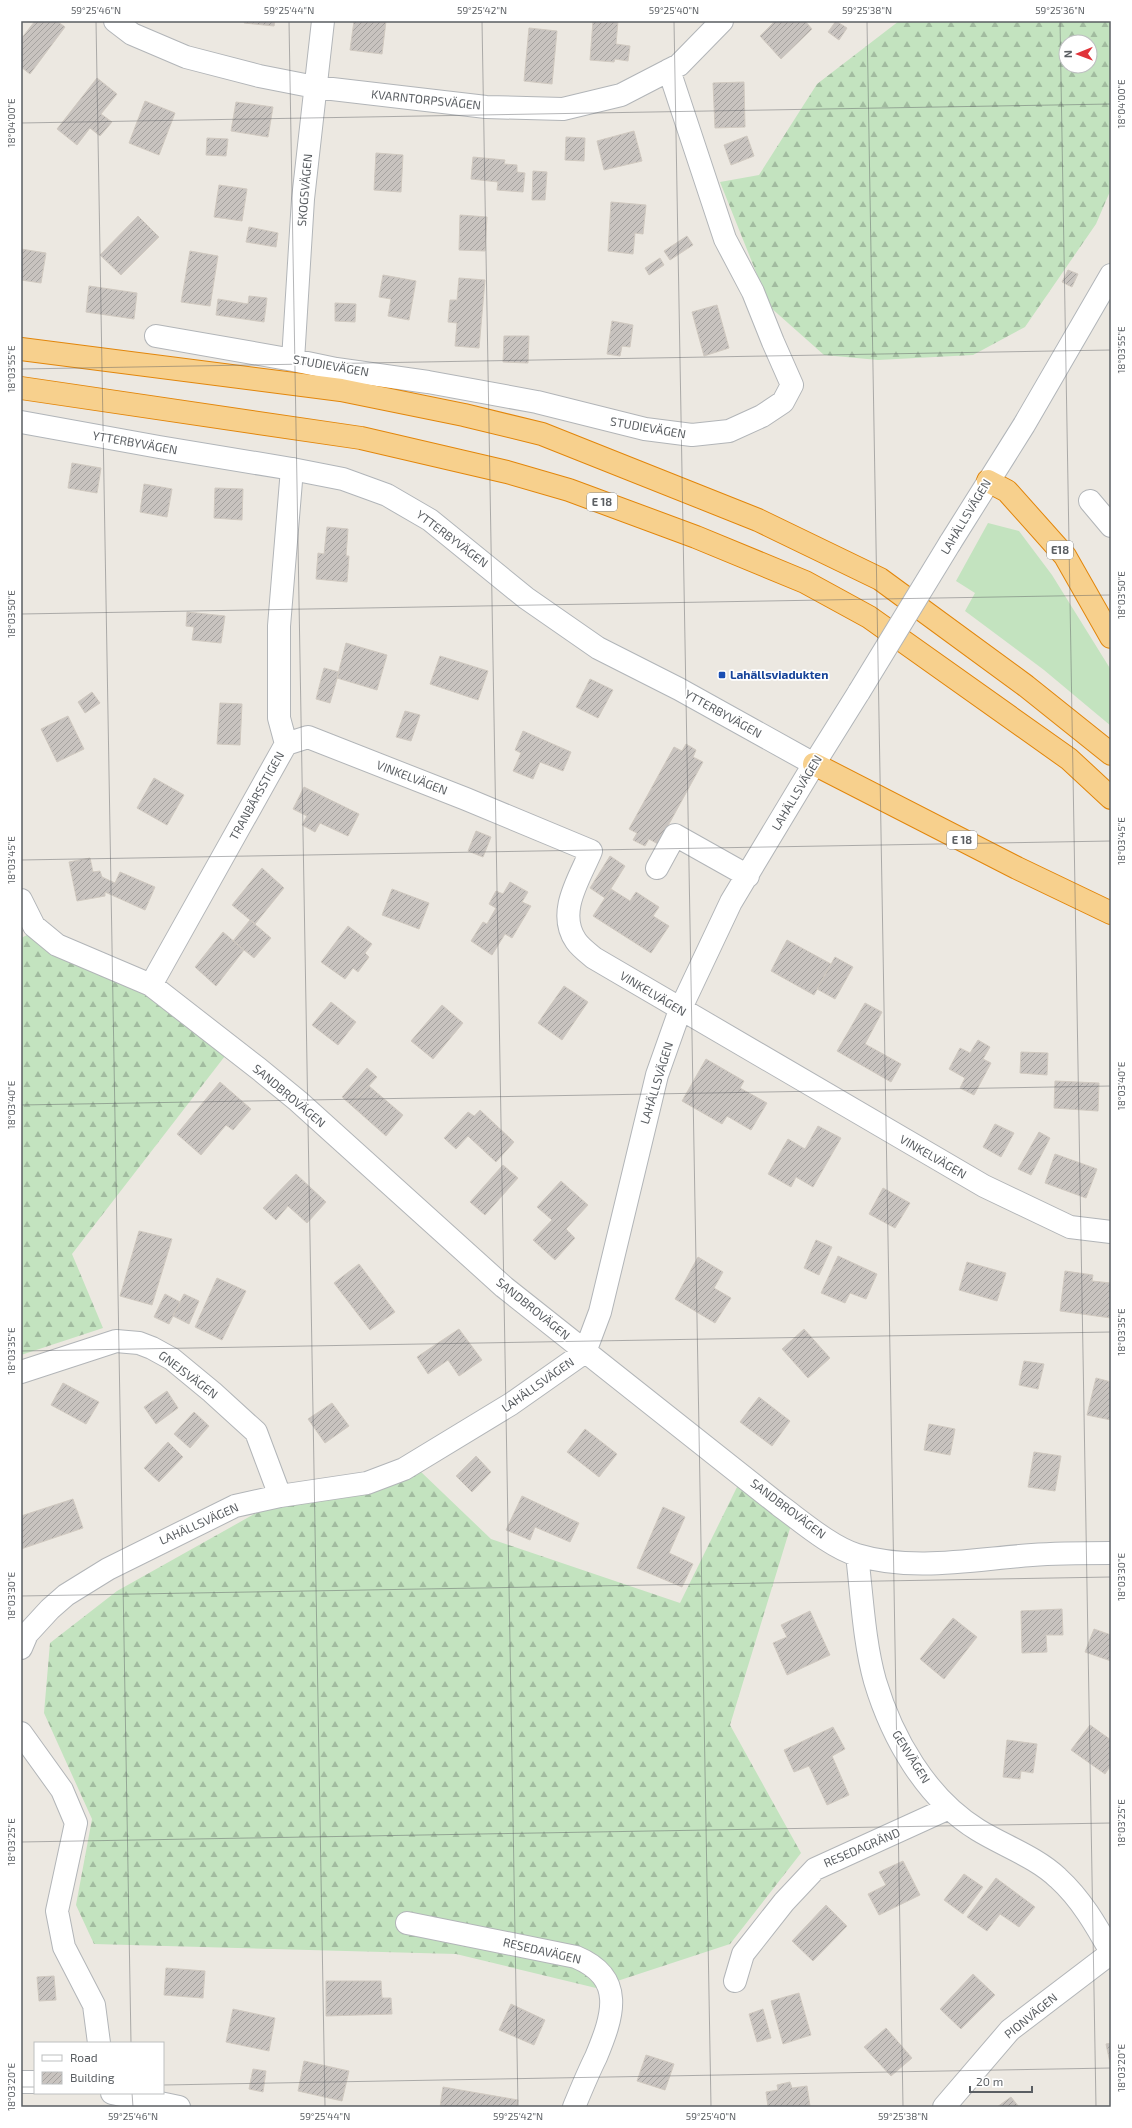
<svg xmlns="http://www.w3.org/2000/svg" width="1132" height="2128" font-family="'Exo 2',sans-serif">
	<defs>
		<pattern id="forest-firs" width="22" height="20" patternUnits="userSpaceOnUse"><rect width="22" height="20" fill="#c3e3bf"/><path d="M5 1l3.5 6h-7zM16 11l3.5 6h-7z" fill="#a1bb9f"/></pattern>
		<pattern id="building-hatch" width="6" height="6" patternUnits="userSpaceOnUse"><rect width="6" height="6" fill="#c8c3bf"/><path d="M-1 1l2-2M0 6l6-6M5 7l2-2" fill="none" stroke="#a5a29f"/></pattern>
	</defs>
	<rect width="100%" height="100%" fill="#ece8e1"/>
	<path fill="#c3e3bf" d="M988,523L1019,531L1052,575L1111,670V726L1044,670L965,611L975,593L956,581Z"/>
	<path fill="url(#forest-firs)" fill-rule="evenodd" d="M899,21H1111V189L1096,224L1025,327L973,355L878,360L824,355L770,307L720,182L759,175L817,84ZM1066,42H1090V66H1066Z
		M27,935L165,1001L225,1056L72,1254L103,1328L21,1355V938Z
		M419,1470L491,1539L680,1603L739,1483L792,1522L730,1725L801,1853L730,1944L596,1988L456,1954L94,1944L76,1905L92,1819L44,1713L50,1643L117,1591L265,1508Z"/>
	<path fill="url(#building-hatch)" stroke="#d0c9c0" d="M35,21H57L65,27L30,74L21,67V39Z
		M245,21H275L274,26L244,23Z
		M354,21H386L382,54L350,50Z
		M593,21H618L616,44L630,46L628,61L615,59L614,62L590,60Z
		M775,21H805L812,29L781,59L760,36Z
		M836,21L847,28L839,40L828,32Z
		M529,28L557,31L552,84L524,81Z
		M97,78L117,94L101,114L112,122L100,136L90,128L77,145L57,129Z
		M744,82L745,127L715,128L713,83Z
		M145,101L175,113L159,155L129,143Z
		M236,102L273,107L268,137L231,131Z
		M634,131L642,161L604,170L597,141Z
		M747,136L754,156L731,165L724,145Z
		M566,137L585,138L584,161L565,160Z
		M207,138L228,139L226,156L206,155Z
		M376,153L403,155L401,192L374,190Z
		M473,157L505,160L504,164L517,165V172L525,173L523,192L497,190L498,182L471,179Z
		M533,171L547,172L545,200H532Z
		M219,185L247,189L242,221L214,217Z
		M611,202L646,205L643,234L635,233L633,254L608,251Z
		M460,215L487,217L485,251L459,250Z
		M138,216L159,237L121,275L100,255Z
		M249,227L278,233L276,247L246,242Z
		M687,236L693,245L670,260L664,251Z
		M21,249L46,253L41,283L21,280Z
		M190,251L218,256L210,306L181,302Z
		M660,258L664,265L649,275L645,268Z
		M1068,270L1078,274L1072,287L1062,282Z
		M383,275L416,281L409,320L388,316L391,299L379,297Z
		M459,278L485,280L479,348L455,346L457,323L448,322L450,300H457Z
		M89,286L137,293L134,319L86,312Z
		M249,296L267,298L264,322L216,315L218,299L248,304Z
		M335,303L356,304L355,322L335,321Z
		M717,305L729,348L704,356L692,312Z
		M612,321L633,325L630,347L622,346L620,356L607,354Z
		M504,336H529L528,363L503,362Z
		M72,463L101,468L97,493L68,488Z
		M144,484L172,489L167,517L140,512Z
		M215,488L243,489L242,520L214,518Z
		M327,527L348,529L346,556H349L347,582L316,579L318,553L324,554Z
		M187,612L225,616L221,643L192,640L194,627L186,626Z
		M346,643L387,655L377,690L337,678Z
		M440,656L488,671L478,700L430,684Z
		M324,668L339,672L330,703L316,699Z
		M590,679L613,690L598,718L576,707Z
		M92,692L100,703L85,713L78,702Z
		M220,703L242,704L240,745L217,744Z
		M405,711L420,715L411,741L396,737Z
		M68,716L84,749L57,762L41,729Z
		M523,731L571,752L563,771L540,762L533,779L513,771L521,753L515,750Z
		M686,744L696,750L693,757L703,762L658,844L649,839L645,846L633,840L637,833L629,829L674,747L682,751Z
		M154,778L184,795L167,825L137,808Z
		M304,787L359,814L348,836L320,823L315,832L302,825L307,816L293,809Z
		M476,831L491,837L483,857L468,851Z
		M610,856L625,866L605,898L590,888Z
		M90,858L93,872L100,871L102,877L115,883L120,872L155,887L145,910L105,892V896L77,901L69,862Z
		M262,868L284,888L255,924L232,905Z
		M510,882L528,892L522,902L531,906L512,938L505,934L492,955L471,941L483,922L487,924L496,908L489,904L496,891L503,894Z
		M392,889L429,903L419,929L382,915Z
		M611,889L630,901L636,892L659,907L653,916L669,926L651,953L593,916Z
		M250,920L271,938L254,958L233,941Z
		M348,926L372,944L365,953L369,957L358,972L353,968L345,979L321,962Z
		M223,932L244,950L216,986L195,967Z
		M787,940L831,964L814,995L771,971Z
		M835,957L853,967L835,999L817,989Z
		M564,986L588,1002L562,1040L538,1023Z
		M331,1002L356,1022L338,1045L312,1025Z
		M865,1003L882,1012L865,1044L901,1064L891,1082L837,1051Z
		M442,1005L463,1023L433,1059L411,1041Z
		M978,1040L990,1047L983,1059L991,1063L974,1095L960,1088L965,1078L949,1069L960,1048L970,1053Z
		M1021,1052L1048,1053L1047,1075L1020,1073Z
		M706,1059L744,1081L740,1088L767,1103L751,1130L727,1116L722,1124L682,1101Z
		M367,1068L377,1077L351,1105L342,1097Z
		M1055,1081L1099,1083L1098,1111L1054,1108Z
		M220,1082L251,1109L233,1130L226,1125L201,1155L177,1134Z
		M369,1086L403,1115L386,1136L351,1105Z
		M480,1110L514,1142L496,1162L468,1136L456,1149L444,1138L468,1112L474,1116Z
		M995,1124L1014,1133L1001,1157L983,1147Z
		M818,1126L841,1138L813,1187L796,1177L791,1187L768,1174L788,1139L805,1149Z
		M1039,1132L1050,1138L1031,1175L1018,1169Z
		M1055,1154L1097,1169L1086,1198L1045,1183Z
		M503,1165L518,1178L485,1215L470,1202Z
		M296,1174L326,1202L307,1223L288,1206L276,1220L263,1208Z
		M561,1181L588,1205L566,1229L575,1238L555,1260L533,1240L552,1220L537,1207Z
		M883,1188L910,1203L895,1228L869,1214Z
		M139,1231L172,1239L152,1305L120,1296Z
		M816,1240L832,1247L819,1275L804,1268Z
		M838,1256L877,1274L866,1299L850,1293L845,1303L821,1293Z
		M698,1257L723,1272L714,1288L731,1298L715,1323L675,1299Z
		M967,1262L1006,1273L997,1301L959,1290Z
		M359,1264L395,1312L370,1330L334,1283Z
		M1065,1271L1093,1275L1092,1281L1111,1283V1318L1060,1311Z
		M217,1278L246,1291L222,1340L195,1327Z
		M165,1294L180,1302L169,1324L154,1317Z
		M184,1294L199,1301L189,1324L173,1316Z
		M459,1329L482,1360L459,1376L448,1360L428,1374L417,1357Z
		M804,1329L830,1358L808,1378L782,1349Z
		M1024,1361L1044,1364L1038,1389L1019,1385Z
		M1096,1378L1111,1382V1420L1087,1415Z
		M63,1383L99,1402L86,1424L51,1405Z
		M167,1391L178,1408L156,1424L144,1407Z
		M759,1397L790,1421L772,1446L740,1422Z
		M332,1403L349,1426L325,1443L308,1419Z
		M194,1412L209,1426L190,1448L174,1434Z
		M929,1424L955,1429L950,1455L924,1450Z
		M585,1429L617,1454L599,1477L567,1452Z
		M168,1442L183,1457L159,1482L144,1468Z
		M1034,1452L1061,1456L1055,1491L1028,1487Z
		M476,1456L491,1472L472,1492L456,1476Z
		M522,1496L579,1523L570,1542L535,1527L530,1540L506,1530Z
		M73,1499L83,1528L21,1549V1516Z
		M663,1507L685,1517L669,1553L693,1564L682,1587L637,1568Z
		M1062,1609L1063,1635H1046L1047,1652L1022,1653L1021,1611Z
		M810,1611L830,1655L787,1675L773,1643L787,1637L781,1625Z
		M953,1618L977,1637L944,1679L920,1659Z
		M1094,1629L1111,1635V1661L1085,1652Z
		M1090,1725L1111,1740V1765L1105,1774L1071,1750Z
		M833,1727L845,1749L832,1756L849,1795L827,1805L809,1766L794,1772L784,1750Z
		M1007,1740L1037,1744L1033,1773L1021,1771L1020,1779L1003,1777Z
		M903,1861L920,1895L879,1915L868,1894L886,1885L879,1872Z
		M964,1874L983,1887L963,1914L944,1900Z
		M996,1878L1035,1907L1019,1927L1000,1914L987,1931L967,1917Z
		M826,1905L847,1926L813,1961L792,1941Z
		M166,1968L205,1971L203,1998L164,1995Z
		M973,1974L995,1995L961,2029L940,2009Z
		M54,1976L56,2000L39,2001L37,1977Z
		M326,1981H381L382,1998H391L392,2014L326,2016Z
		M799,1993L811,2035L783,2044L771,2001Z
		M511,2004L545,2020L534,2045L499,2030Z
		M233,2009L275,2018L269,2051L226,2042Z
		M763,2009L771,2038L757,2042L749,2014Z
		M886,2028L912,2058L891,2076L864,2047Z
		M1111,2043V2067L1106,2044Z
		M646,2055L674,2064L665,2090L637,2081Z
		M304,2061L349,2071L342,2101L298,2091Z
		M253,2069L266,2071L263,2092L249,2089Z
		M790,2082L792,2088L807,2086L810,2106L768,2107L766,2092L778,2090L777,2085Z
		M443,2087L518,2100L517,2107H440Z
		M1011,2097L1019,2107H997Z"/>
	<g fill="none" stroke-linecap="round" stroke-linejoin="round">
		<g stroke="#b2b5b8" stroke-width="24">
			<path id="street" d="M115,21L132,34L186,57L259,76L315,87L486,107L563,109L621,95L679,65L722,21
				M156,336L293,360L336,369L428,382L537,402L645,429L692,435L729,431L762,416L783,402L792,385L773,342L753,292L725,239L669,70
				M293,360L303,199L323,21
				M1090,501L1111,526
				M286,744L308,737L466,799L591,851C580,878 556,912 576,941C580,947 588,953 594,958L984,1186L1070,1227L1111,1232
				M657,868L675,835L748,876
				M21,900L34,926L57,945L151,985L259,1069L298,1101L504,1287L779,1505C801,1521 831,1547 857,1555C913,1572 976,1559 1032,1555C1058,1553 1085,1553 1111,1553
				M151,985L286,744L279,718V626L292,469
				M21,1372L116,1341L139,1343L152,1348L172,1359L212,1392L256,1432L280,1496
				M857,1555C862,1596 864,1642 875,1681C892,1738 926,1798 978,1830C1004,1846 1036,1857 1058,1878C1081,1899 1096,1925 1111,1952
				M21,1648L27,1634L50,1609L66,1595L108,1569L235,1506L280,1496L367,1483L404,1469L511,1404L585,1352L600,1312L657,1075L680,1010L731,902L814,764
				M21,1733L62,1790L76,1823L57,1911L64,1947L94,2005L99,2043
				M407,1923L576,1957C626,1978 613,2016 596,2057C588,2073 581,2090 574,2107
				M735,1981L743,1954L784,1902L815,1869L949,1808
				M21,2082H35
				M112,2093L179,2107
				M944,2107L1010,2030L1111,1953"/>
		</g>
		<g stroke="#b1b5b9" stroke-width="24">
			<path id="secondary" d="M21,422L159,447L292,469L343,479L387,495L430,520L526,598L598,648L679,689L814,764L859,692
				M950,543L1024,425L1111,275"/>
		</g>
		<g stroke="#e2860b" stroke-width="24">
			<path id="highway" d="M21,349L341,390L464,415L542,434L758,520L880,579L1026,686L1111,754
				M21,388L361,438L507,472L569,490L696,537L805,582L869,617L1069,759L1111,798
				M988,481L1007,491L1065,556L1111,637
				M814,764L1017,868L1111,913"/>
		</g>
		<use href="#street" stroke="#fff" stroke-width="22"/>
		<use href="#secondary" stroke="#fff" stroke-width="22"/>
		<use href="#highway" stroke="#f7d08d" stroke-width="22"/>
		<g stroke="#b1b5b9" stroke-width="24" stroke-linecap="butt">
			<path id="secondary-bridge" d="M859,692L950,543"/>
		</g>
		<use href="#secondary-bridge" stroke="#fff" stroke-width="22"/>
	</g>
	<path fill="none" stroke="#5a5e62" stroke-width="1" stroke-opacity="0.45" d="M96,21L131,2043M289,21L325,2107M482,21L518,2107M674,21L711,2107M867,21L903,2107M1060,21L1096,2107M21,123L1111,104M21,369L1111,350M21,614L1111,595M21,860L1111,841M21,1105L1111,1086M21,1351L1111,1332M21,1596L1111,1577M21,1842L1111,1823M163,2085L1111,2068M21,2087H35M132,2093L133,2107"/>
	<rect fill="#1a4fb4" stroke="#fff" stroke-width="1.5" x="718" y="671" width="8" height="8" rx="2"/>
	<g text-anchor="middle" stroke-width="3.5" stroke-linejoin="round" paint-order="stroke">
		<g fill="#fff" stroke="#8c8e91" stroke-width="1">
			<rect x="587" y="493" width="30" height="18" rx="3"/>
			<rect x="1047" y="541" width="26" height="18" rx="3"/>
			<rect x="947" y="831" width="30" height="18" rx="3"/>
		</g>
		<g font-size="11" font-weight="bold" fill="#5a5e62">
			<text x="602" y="506">E 18</text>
			<text x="1060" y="554">E18</text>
			<text x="962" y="844">E 18</text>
		</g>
		<g font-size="12" fill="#5a5e62" stroke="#fff">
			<text transform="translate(426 100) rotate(6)" y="4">KVARNTORPSVÄGEN</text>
			<text transform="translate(305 190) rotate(-85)" y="4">SKOGSVÄGEN</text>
			<text transform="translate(331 366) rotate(10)" y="4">STUDIEVÄGEN</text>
			<text transform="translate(648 428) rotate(10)" y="4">STUDIEVÄGEN</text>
			<text transform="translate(135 443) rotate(10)" y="4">YTTERBYVÄGEN</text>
			<text transform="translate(966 517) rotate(-59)" y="4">LAHÄLLSVÄGEN</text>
			<text transform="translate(452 539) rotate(37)" y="4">YTTERBYVÄGEN</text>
			<text transform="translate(723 714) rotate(29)" y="4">YTTERBYVÄGEN</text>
			<text transform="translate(412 778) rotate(21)" y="4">VINKELVÄGEN</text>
			<text transform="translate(797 793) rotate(-59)" y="4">LAHÄLLSVÄGEN</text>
			<text transform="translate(257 796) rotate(-61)" y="4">TRANBÄRSSTIGEN</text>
			<text transform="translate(653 994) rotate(31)" y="4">VINKELVÄGEN</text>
			<text transform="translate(657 1083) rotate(-73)" y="4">LAHÄLLSVÄGEN</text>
			<text transform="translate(289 1096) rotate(40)" y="4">SANDBROVÄGEN</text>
			<text transform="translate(933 1157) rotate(30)" y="4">VINKELVÄGEN</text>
			<text transform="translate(533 1309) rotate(39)" y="4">SANDBROVÄGEN</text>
			<text transform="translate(188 1375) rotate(37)" y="4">GNEJSVÄGEN</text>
			<text transform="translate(538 1385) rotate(-35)" y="4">LAHÄLLSVÄGEN</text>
			<text transform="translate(788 1509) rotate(37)" y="4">SANDBROVÄGEN</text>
			<text transform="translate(199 1524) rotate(-24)" y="4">LAHÄLLSVÄGEN</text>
			<text transform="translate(911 1757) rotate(58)" y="4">GENVÄGEN</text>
			<text transform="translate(862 1848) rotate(-23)" y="4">RESEDAGRÄND</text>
			<text transform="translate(542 1951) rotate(13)" y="4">RESEDAVÄGEN</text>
			<text transform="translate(1031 2016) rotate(-39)" y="4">PIONVÄGEN</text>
		</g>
		<g font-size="12" font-weight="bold" fill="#164399" stroke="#fff" text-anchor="start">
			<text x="730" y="679">Lahällsviadukten</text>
		</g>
	</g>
	<rect width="1132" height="2128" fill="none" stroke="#ffffff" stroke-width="44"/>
	<rect x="34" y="2042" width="130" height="52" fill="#ffffff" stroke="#bdbfc0"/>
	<rect x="42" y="2055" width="20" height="6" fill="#ffffff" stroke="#bdbfc0"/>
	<text x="70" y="2062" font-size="12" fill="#5a5e62">Road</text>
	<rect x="42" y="2072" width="20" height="12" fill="url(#building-hatch)" stroke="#bdbfc0"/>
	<text x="70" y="2082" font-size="12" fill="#5a5e62">Building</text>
	<g transform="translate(1078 54) rotate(269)"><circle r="19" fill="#ffffff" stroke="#bdbfc0"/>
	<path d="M0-3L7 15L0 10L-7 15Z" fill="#e0333a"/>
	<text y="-6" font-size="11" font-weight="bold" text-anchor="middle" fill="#5a5e62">N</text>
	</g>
	<path d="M970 2086v6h62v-6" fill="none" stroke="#5a5e62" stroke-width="2"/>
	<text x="976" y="2086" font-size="12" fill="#5a5e62" stroke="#ffffff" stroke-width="3" paint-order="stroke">20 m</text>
	<rect x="22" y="22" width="1088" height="2084" fill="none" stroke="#5a5e62" stroke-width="1.5"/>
	<g font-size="10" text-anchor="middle" fill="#5a5e62">
		<text x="96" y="14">59°25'46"N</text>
		<text x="289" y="14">59°25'44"N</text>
		<text x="482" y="14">59°25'42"N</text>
		<text x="674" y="14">59°25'40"N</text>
		<text x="867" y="14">59°25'38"N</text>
		<text x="1060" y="14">59°25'36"N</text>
		<text transform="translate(1121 104) rotate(-90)" y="4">18°04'00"E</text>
		<text transform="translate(11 123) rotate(-90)" y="4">18°04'00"E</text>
		<text transform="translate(1121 350) rotate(-90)" y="4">18°03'55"E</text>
		<text transform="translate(11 369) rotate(-90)" y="4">18°03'55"E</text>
		<text transform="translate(1121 595) rotate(-90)" y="4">18°03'50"E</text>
		<text transform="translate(11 614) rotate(-90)" y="4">18°03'50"E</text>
		<text transform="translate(1121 841) rotate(-90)" y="4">18°03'45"E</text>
		<text transform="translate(11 860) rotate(-90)" y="4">18°03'45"E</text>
		<text transform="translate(1121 1086) rotate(-90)" y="4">18°03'40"E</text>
		<text transform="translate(11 1105) rotate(-90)" y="4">18°03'40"E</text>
		<text transform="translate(1121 1332) rotate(-90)" y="4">18°03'35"E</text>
		<text transform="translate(11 1351) rotate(-90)" y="4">18°03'35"E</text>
		<text transform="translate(1121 1577) rotate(-90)" y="4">18°03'30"E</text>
		<text transform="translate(11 1596) rotate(-90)" y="4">18°03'30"E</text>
		<text transform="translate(1121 1823) rotate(-90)" y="4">18°03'25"E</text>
		<text transform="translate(11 1842) rotate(-90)" y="4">18°03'25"E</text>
		<text transform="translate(1121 2068) rotate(-90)" y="4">18°03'20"E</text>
		<text transform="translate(11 2087) rotate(-90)" y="4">18°03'20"E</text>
		<text x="133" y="2120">59°25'46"N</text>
		<text x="325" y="2120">59°25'44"N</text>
		<text x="518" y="2120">59°25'42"N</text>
		<text x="711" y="2120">59°25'40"N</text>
		<text x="903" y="2120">59°25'38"N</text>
	</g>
</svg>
